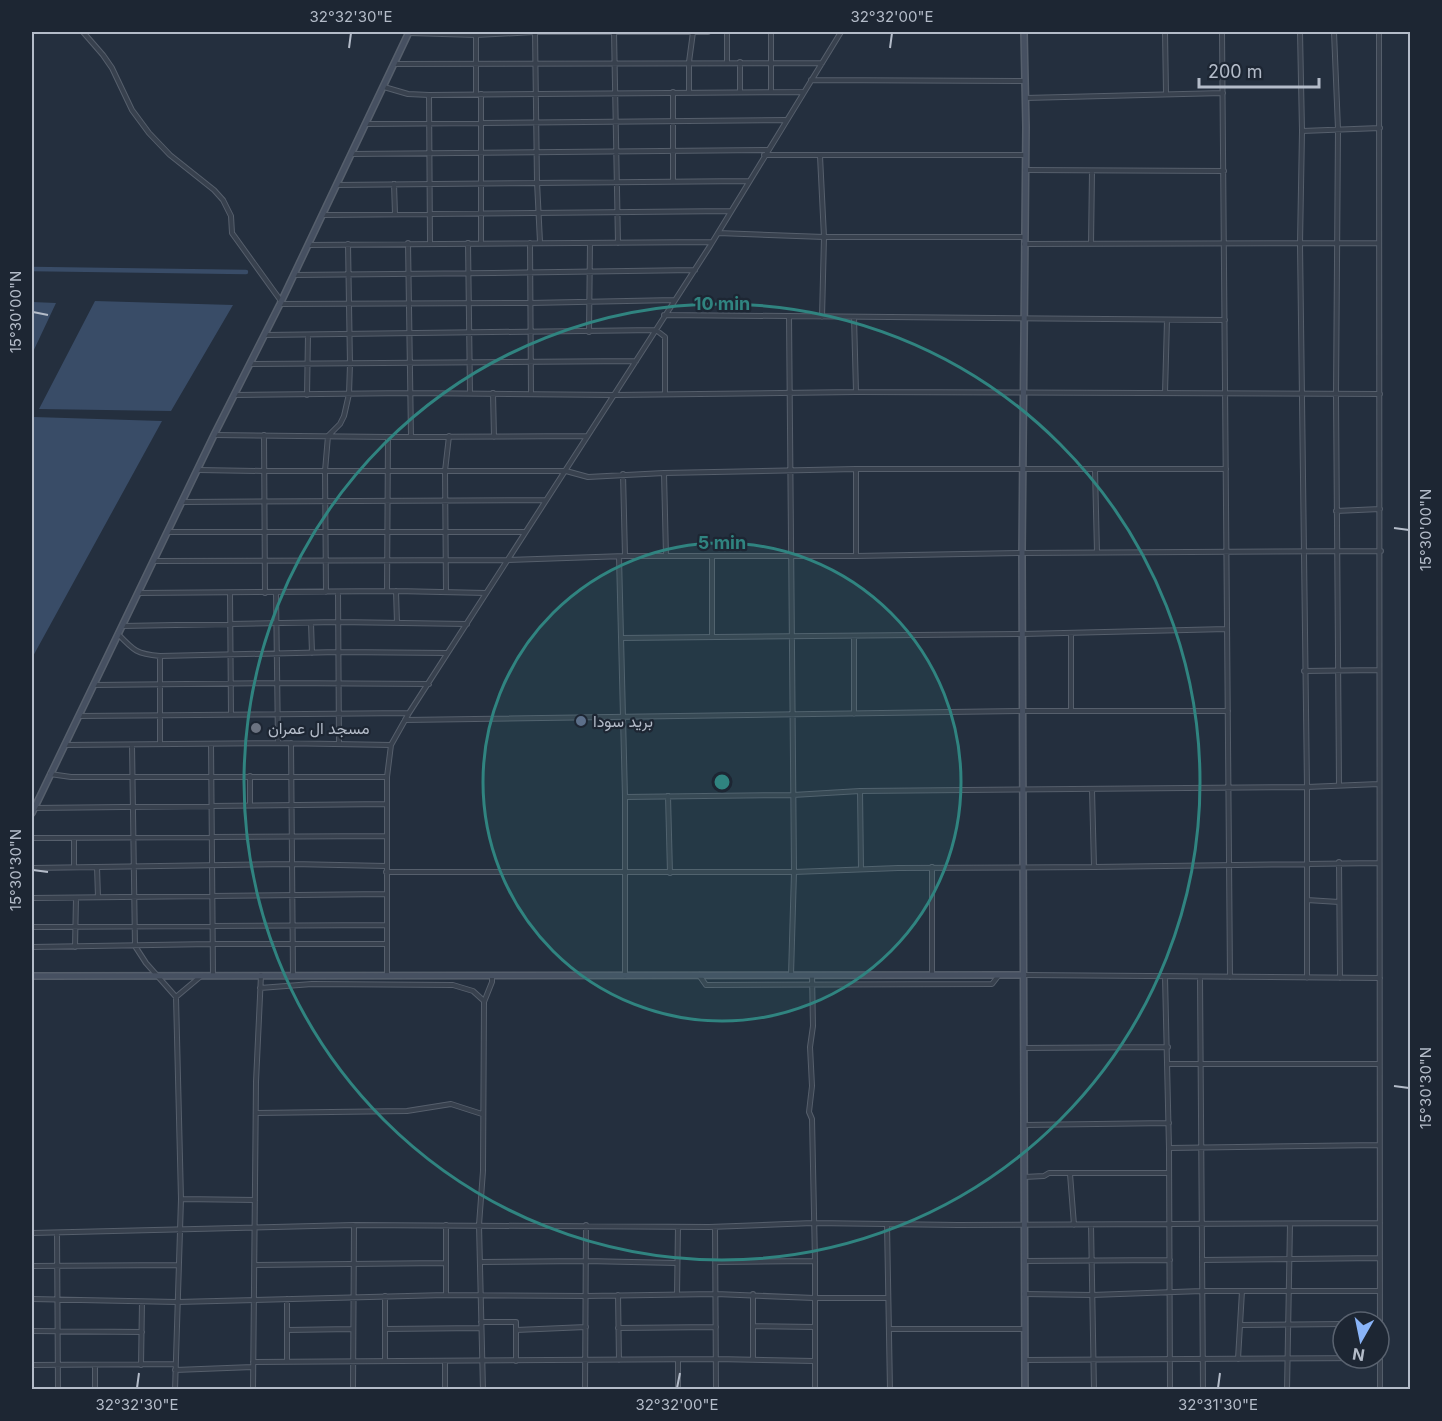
<svg xmlns="http://www.w3.org/2000/svg" width="1442" height="1421" font-family="Inter,Vazirmatn,sans-serif">
	<rect width="100%" height="100%" fill="#242f3e"/>
	<path fill="#394c67" d="M95,301L233,305L171,411L39,409Z
		M32,302L56,303L32,354Z
		M34,417L162,421L32,658V421Z"/>
	<g fill="none" stroke-linecap="round" stroke-linejoin="round">
		<path stroke="#394c67" stroke-width="4.5" d="M32,269L246,272"/>
		<g stroke="#565f6c" stroke-width="6">
			<path id="street" d="M83,32L103,55L112,68L132,110L149,133L170,155L214,190L223,200L231,216L232,233L281,301
				M535,32L537,182L540,242
				M614,32L618,243
				M727,32V62
				M1165,32L1166,93
				M1222,32L1230,977
				M1300,32L1302,131L1300,244L1307,787V978
				M1334,32L1338,129L1336,395L1339,785
				M1379,32L1380,1390
				M409,33L476,35L535,32H708
				M394,64L822,63
				M811,80L1025,81
				M384,87L408,94L429,95L803,92
				M689,91V62L693,32
				M740,91V62
				M673,92V181
				M771,92V32
				M476,94V32
				M429,95L430,243
				M1025,98L1223,93
				M366,124L785,120
				M1302,131L1380,128
				M352,154L767,150
				M764,155H1025
				M820,156L824,237L822,317
				M1025,170L1224,171
				M394,184L395,214
				M337,185L749,181
				M323,215L731,211
				M718,233L824,237H1025
				M408,243L411,437
				M468,243L470,393
				M481,243V94
				M530,243L531,393
				M1024,244L1379,243
				M1091,244L1092,171
				M308,245L712,242
				M294,275C428,274 561,272 695,270
				M280,304L530,303L675,300
				M664,315L1225,320
				M789,316L794,872L791,975
				M854,317L856,392
				M589,332L590,243
				M265,335L656,330L665,337V394
				M250,364L636,361
				M493,393L494,437
				M1165,393L1167,320
				M235,395L410,393L615,395L856,392L1380,394
				M307,395L308,335
				M214,435L388,437L587,436
				M264,435L265,593
				M856,469V556
				M198,470L264,471H566L588,477L664,473L856,469H1226
				M1095,470L1097,552
				M664,473L666,556
				M623,474L625,556
				M182,502L546,500
				M1336,511L1380,509
				M168,532H525
				M712,556V637
				M619,557L625,797V976
				M154,561L508,560L625,556H856L1022,553L1381,551
				M387,591L388,437
				M396,591L397,623
				M326,592L325,471L328,436L340,424L344,416L349,394L350,364L348,244
				M338,592L339,744
				M446,592L445,471L449,436
				M138,593L396,591L486,593
				M230,593L231,714
				M276,593L278,743
				M311,623L312,653
				M122,626L338,622L467,624
				M118,634C134,651 137,654 160,656L338,652L447,653
				M621,638L1023,634L1227,629
				M1304,671L1379,670
				M94,685L278,683L429,684
				M1071,711V633
				M854,714V636
				M79,716L409,713
				M405,720L1023,711H1228
				M291,743L293,975
				M160,744V656
				M211,744L213,975
				M65,745L278,743L391,745
				M132,745L135,946L146,963L176,997L181,1199L175,1390
				M50,774L71,777H387
				M1092,790L1094,867
				M860,791L861,869
				M668,796L670,873
				M625,797L793,795L860,791L1307,787L1379,784
				M250,804V776
				M34,808L387,804
				M32,838L386,836
				M1339,862L1340,978
				M74,867V838
				M97,867L98,897
				M932,867V975
				M32,868L292,864L386,866
				M386,872H794L898,868L1094,867L1379,863
				M32,898L386,894
				M1307,900L1339,902
				M32,927L387,925
				M32,947L212,944H387
				M75,947L76,898
				M387,974V777L391,745L409,713L710,246L841,32
				M699,975L706,985L992,984L999,975
				M812,975L813,1026L810,1047L812,1086L809,1112L812,1119L815,1261V1390
				M1024,975L1380,978
				M1165,977L1169,1148L1170,1390
				M1200,978L1203,1390
				M260,988L312,984L453,985L473,991L484,1001
				M176,997L201,976
				M1024,1048L1168,1047
				M1168,1064H1379
				M256,1113L407,1111L451,1104L482,1114
				M1024,1125L1169,1123
				M1169,1148L1379,1145
				M1070,1174L1074,1225
				M1024,1177L1044,1176L1049,1173H1169
				M181,1199L255,1200
				M887,1224L890,1390
				M446,1225V1295
				M1091,1225L1094,1390
				M715,1227L716,1390
				M32,1233L354,1225L709,1227L813,1223L958,1225L1380,1223
				M57,1233L58,1390
				M1202,1260L1380,1258
				M1024,1261L1170,1260
				M480,1262L586,1261L677,1263
				M716,1262L815,1261
				M255,1265L445,1263
				M32,1266L178,1265
				M677,1294L678,1227
				M753,1294V1359
				M1024,1294L1092,1295L1202,1291H1380
				M618,1295L619,1360
				M385,1296V1361
				M32,1299L177,1302L446,1295L586,1296L716,1294L814,1298H888
				M481,1322H516V1361
				M1240,1325L1343,1324
				M754,1326L815,1327
				M618,1328L716,1327
				M385,1329L481,1328
				M890,1329H1024
				M287,1330L353,1329
				M516,1330L586,1327
				M32,1331L142,1332
				M1238,1359L1242,1291
				M678,1360V1390
				M1025,1360L1375,1358
				M287,1361V1299
				M253,1362L716,1359L814,1361
				M32,1365L175,1364
				M141,1365L142,1302
				M175,1370L253,1367
				M95,1390V1365
				M253,1390L256,1082L261,975
				M353,1390L354,1225
				M445,1390V1362
				M483,1390L479,1225L483,1171L484,1002L492,982V975
				M585,1390L586,1225
				M1287,1390L1290,1224"/>
		</g>
		<g stroke="#565f6c" stroke-width="8">
			<path id="secondary" d="M1024,32L1026,127L1022,553L1025,1390
				M32,813L214,435L280,304L409,32
				M32,976L1024,975"/>
		</g>
		<use href="#street" stroke="#38414e" stroke-width="4"/>
		<use href="#secondary" stroke="#465061" stroke-width="5"/>
	</g>
	<path fill="none" stroke="#b4bcc9" stroke-width="2" d="M349,48L351,33M890,48L892,33M33,312L48,315M1394,528L1409,530M33,870L48,872M1394,1086L1409,1088M137,1388L139,1373M677,1388L680,1373M1218,1388L1220,1373"/>
	<circle cx="722" cy="782" r="239" fill="#308480" fill-opacity=".12"/>
	<g fill="none" stroke="#308480" stroke-width="3">
		<circle cx="722" cy="782" r="239"/>
		<circle cx="722" cy="782" r="478"/>
	</g>
	<circle fill="#5c6f8a" stroke="#1d2633" stroke-width="2" cx="581" cy="721" r="6"/>
	<circle fill="#6b7280" stroke="#1d2633" stroke-width="2" cx="256" cy="728" r="6"/>
	<g text-anchor="middle" stroke-width="4.5" stroke-linejoin="round" paint-order="stroke">
		<g font-size="16" fill="#b4bcc9" stroke="#1d2633" text-anchor="start">
			<text x="593" y="727">بريد سودا</text>
			<text x="268" y="734">مسجد ال عمران</text>
		</g>
	</g>
	<circle cx="722" cy="782" r="9" fill="#308480" stroke="#1d2633" stroke-width="3"/>
	<g font-size="18" text-anchor="middle" font-weight="bold" fill="#308480" stroke="#1d2633" stroke-width="4.5" stroke-linejoin="round" paint-order="stroke">
		<text x="722" y="310">10 min</text>
		<text x="722" y="549">5 min</text>
	</g>
	<rect width="1442" height="1421" fill="none" stroke="#1d2633" stroke-width="66"/>
	<g transform="translate(1361 1340) rotate(189)"><circle r="28" fill="#1d2633" stroke="#59626f" stroke-width="1.5"/>
	<path d="M0-4.5L10 22L0 15L-10 22Z" fill="#8ab4f8"/>
	<text y="-9" font-size="16" font-weight="bold" text-anchor="middle" fill="#b4bcc9">N</text>
	</g>
	<path d="M1199 78v9h120v-9" fill="none" stroke="#b4bcc9" stroke-width="3"/>
	<text x="1208" y="78" font-size="18" fill="#b4bcc9" stroke="#1d2633" stroke-width="4.5" paint-order="stroke">200 m</text>
	<rect x="33" y="33" width="1376" height="1355" fill="none" stroke="#b4bcc9" stroke-width="2"/>
	<g font-size="15" text-anchor="middle" fill="#b4bcc9">
		<text x="351" y="22">32°32'30"E</text>
		<text x="892" y="22">32°32'00"E</text>
		<text transform="translate(16 312) rotate(-90)" y="5">15°30'00"N</text>
		<text transform="translate(1426 530) rotate(-90)" y="5">15°30'00"N</text>
		<text transform="translate(16 870) rotate(-90)" y="5">15°30'30"N</text>
		<text transform="translate(1426 1088) rotate(-90)" y="5">15°30'30"N</text>
		<text x="137" y="1410">32°32'30"E</text>
		<text x="677" y="1410">32°32'00"E</text>
		<text x="1218" y="1410">32°31'30"E</text>
	</g>
</svg>
